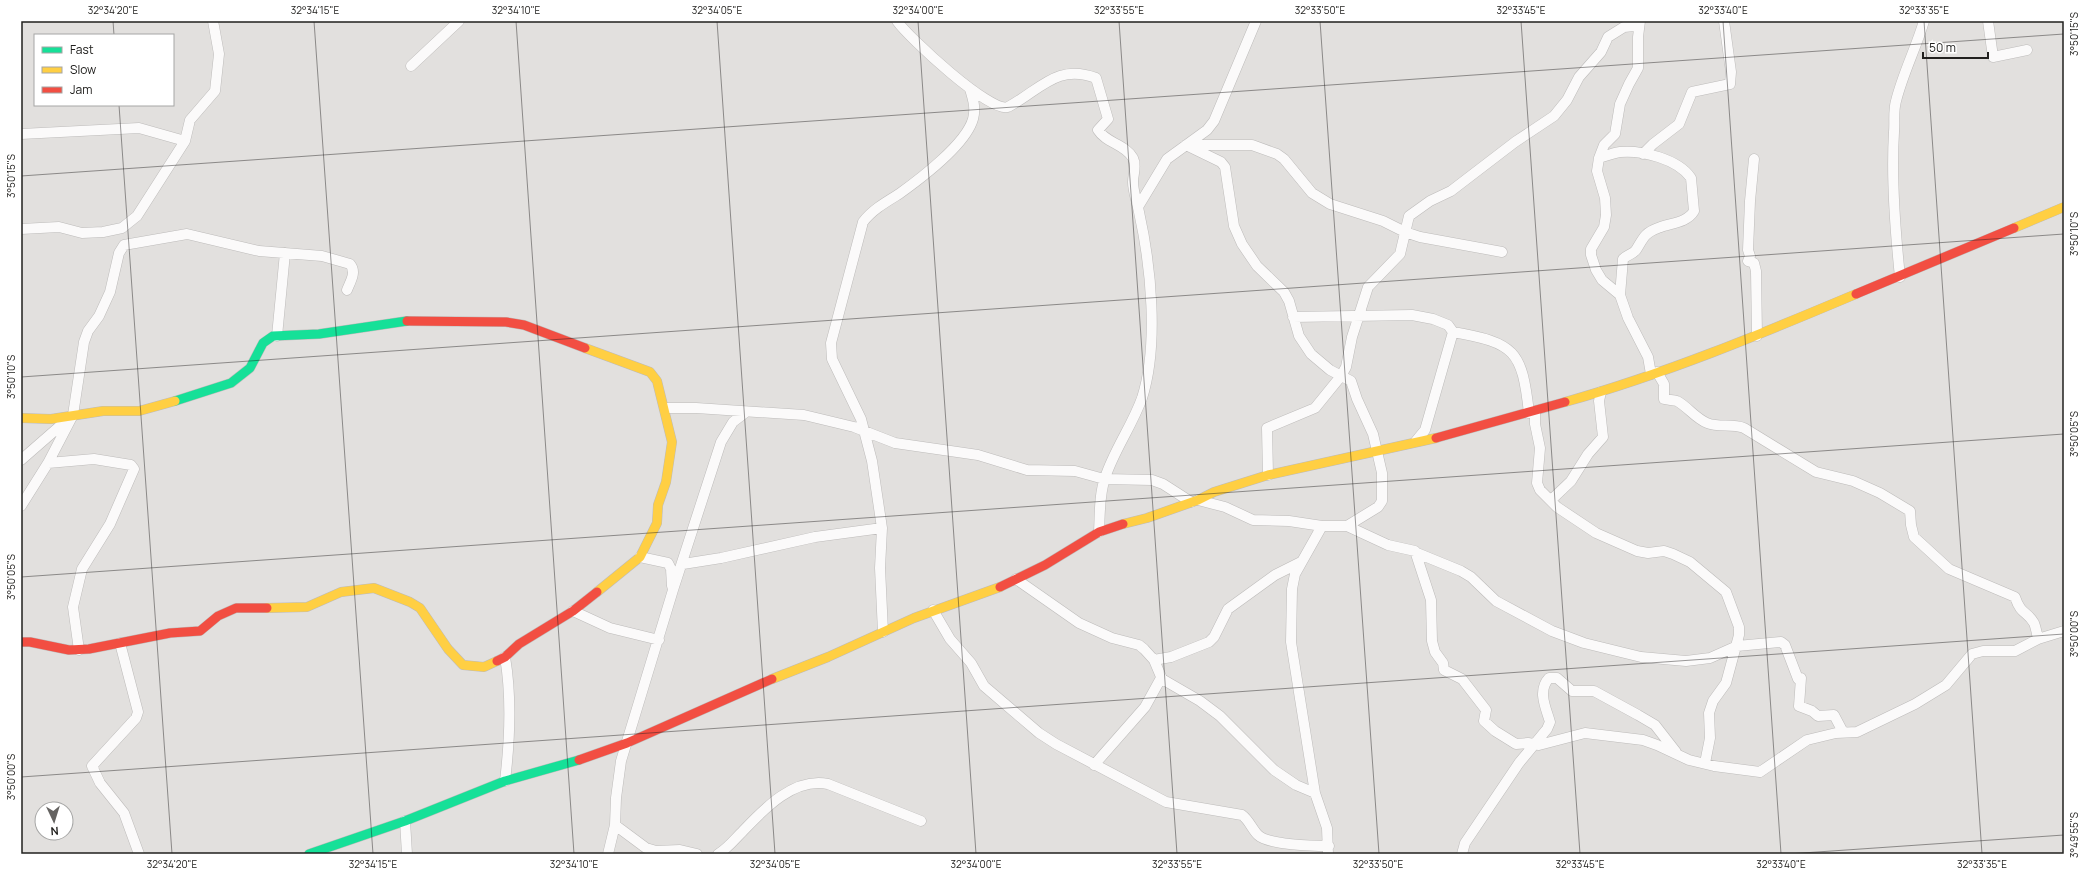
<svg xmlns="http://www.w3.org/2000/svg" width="2085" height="875" font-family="Manrope,sans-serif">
	<rect width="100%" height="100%" fill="#e2e0de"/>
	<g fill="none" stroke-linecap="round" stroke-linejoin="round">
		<g stroke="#bdbbba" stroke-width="11">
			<path id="street" d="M897,21C908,37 991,114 1008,107C1040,90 1057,63 1096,78L1108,119L1098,130C1106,143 1125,144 1133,158C1137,166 1133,174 1133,182C1133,191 1137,202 1139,212C1151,266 1159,345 1142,398C1132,426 1114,450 1105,478C1099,495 1100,515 1099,532
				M1640,21L1638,37V68L1629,84L1620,104L1615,134L1604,145L1599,158L1597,171L1605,198L1606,215L1604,227L1591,249V255L1596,270L1602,280L1620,295L1628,318L1648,357L1651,374
				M1988,21L1993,57L2027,50
				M411,66L459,21
				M21,134L139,128L185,141
				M1186,145L1221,162L1225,167L1234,226L1242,244L1257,266L1284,292L1289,301L1299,336L1311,354L1330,370L1351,381L1357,399L1373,434L1382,473V501L1378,507L1347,526
				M1190,145H1252L1277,154L1284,159L1312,193L1330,204L1383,221L1405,232L1420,237L1502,252
				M1643,154L1653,144L1679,124L1692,92L1730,84L1731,72L1724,21
				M1599,158C1606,156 1613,153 1620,152C1642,150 1678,159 1691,178L1694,211C1687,223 1670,223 1658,228C1644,233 1643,239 1636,250C1633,254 1627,255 1623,259L1620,295
				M1754,159L1750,201L1748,250L1750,256L1748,261L1754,263L1756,271L1757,336
				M1138,207L1167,159L1207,130L1214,121L1256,21
				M21,229L59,227L82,233L103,232L122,228L137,216L185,141L190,120L215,91L219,54L213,21
				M1900,277C1895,229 1891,180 1894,132C1895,122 1893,111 1896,101C1903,73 1916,48 1924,21
				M1293,317L1412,315L1433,319L1448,325L1453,332C1515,343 1522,350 1529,413
				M277,336L285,253
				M1657,372L1664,384V399C1668,400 1673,400 1677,401C1688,407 1695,418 1707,423C1719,428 1732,423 1744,428L1816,472L1853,481L1880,493L1910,511L1911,525L1914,537L1949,569L2015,597C2021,615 2027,611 2034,623C2036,628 2037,634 2038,639
				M665,408H696L804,415L854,427L895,443L978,455L1027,470L1075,471L1104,479L1152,480L1163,484L1191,502
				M1535,412V424L1540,448L1537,483L1540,490L1557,507L1596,533L1637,551L1648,553L1664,551L1673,554L1690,562L1726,592L1739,627V635L1726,683L1713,701L1709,713L1710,738L1705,763
				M1416,441L1425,430L1453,332
				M21,460L68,419
				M48,463L73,415L84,342L88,331L99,316L110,292L119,253L124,245L187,234L259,251L322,256L350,264C357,272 350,282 347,290
				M1268,475L1267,428L1315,408L1341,376L1346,367L1352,337L1368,287L1400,254L1409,216L1430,201L1451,191L1515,142L1554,116L1567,100L1579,77L1601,52L1608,37L1624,27L1634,26L1638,21
				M1198,500L1225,507L1253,520L1289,521L1322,526H1347L1388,545L1415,551L1431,600L1432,641L1435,652L1443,663L1444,670L1462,679L1486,710L1484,721L1495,731L1516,744L1528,743L1539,745L1585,733L1643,740L1657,745L1689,760L1714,766L1760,772L1807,740L1836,733L1857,732L1915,704L1946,685L1972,654L1983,651H2015L2038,639L2064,631
				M1551,500L1571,481L1588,454L1603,437L1599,401L1601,392
				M21,506L48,463L94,459L131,465L134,469L110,524L82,569L73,607L79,650
				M1322,526L1295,574L1292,589L1291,642L1315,793L1327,828L1328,854
				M1417,553L1461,571L1471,577L1496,601L1552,631L1584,643L1641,657L1686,661L1710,658L1737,646L1781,642L1785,645L1798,679L1801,678L1799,706L1812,711L1818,716L1834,715L1843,732
				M640,557L668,563L671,569L672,586
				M683,564L721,558L815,537L882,528
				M1016,579L1079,623L1112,638L1139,645L1144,649L1154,660L1162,679L1200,701L1220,716L1274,770L1296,785L1315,793
				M933,610L950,639L971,663L984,686L1039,733L1056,744L1166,802L1242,815C1249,820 1252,829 1258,835C1268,845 1314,846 1329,846
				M573,611L610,628L659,640
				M883,632L880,568L882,528L872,461L861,419L832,359L831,343L863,222C872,210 886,202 899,194C920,179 966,144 973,119C976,108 973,99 970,89
				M120,643L138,712L136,718L92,766L100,783L124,813L139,854
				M1154,660L1171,657L1209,642L1214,637L1228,609L1275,575L1301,562
				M1094,765L1145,707L1161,678
				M505,781C510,739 512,698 505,657
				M405,821L407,854
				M615,825L646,848L656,851L680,850L697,854
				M608,854L615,825L616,798L621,761L673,590L721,442L733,422L746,412
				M718,854C727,849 734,840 741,833C763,810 793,777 828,784L921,821
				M1462,854L1465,843L1519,763L1547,729L1550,722C1546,708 1537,691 1549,678H1557L1572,691H1594L1638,715L1655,725L1676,752"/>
		</g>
		<g stroke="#bdbbba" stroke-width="10">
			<path id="fast" d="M175,401L231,383L250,368L263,343L273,336L319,334L407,321
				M309,854L405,821L505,781L579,760"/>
		</g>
		<g stroke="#bdbbba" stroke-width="10">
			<path id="slow" d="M2014,228L2064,207
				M585,348L650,372L657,381L672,442L666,482L658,505L657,523L640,557L597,592
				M1565,402C1665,374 1761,334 1856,294
				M21,418L51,419L103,411H139L175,401
				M1123,524L1147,518L1198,500L1214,492L1268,475L1436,438
				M267,608L307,607L341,592L374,588L410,602L420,608L448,649L463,665L484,667L497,661
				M772,679L828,657L914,618L1000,587"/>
		</g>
		<g stroke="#bdbbba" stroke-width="10">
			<path id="jam" d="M1856,294L2014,228
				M407,321L506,322L524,325L585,348
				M1436,438L1565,402
				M1000,587L1045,565L1099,532L1123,524
				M21,642H30L69,650L89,649L170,633L200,631L218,616L236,608H267
				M497,661L505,657L519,644L573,611L597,592
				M579,760L627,743L772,679"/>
		</g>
		<use href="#street" stroke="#fbfafa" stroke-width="10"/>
		<use href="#fast" stroke="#16e098" stroke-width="9"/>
		<use href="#slow" stroke="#ffcf43" stroke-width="9"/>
		<use href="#jam" stroke="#f24e42" stroke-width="9"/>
	</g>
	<path fill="none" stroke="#21201e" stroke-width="1" stroke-opacity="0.45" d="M113,21L114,35M314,21L373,854M516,21L574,854M717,21L775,854M918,21L976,854M1119,21L1177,854M1320,21L1379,854M1521,21L1580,854M1723,21L1781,854M1924,21L1982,854M119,105L172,854M21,176L2064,34M21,377L2064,234M21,577L2064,434M21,777L2064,634M1788,854L2064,835"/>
	<rect width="2085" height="875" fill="none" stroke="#ffffff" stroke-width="44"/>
	<rect x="34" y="34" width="140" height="72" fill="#ffffff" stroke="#a6a6a5"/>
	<rect x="42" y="47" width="20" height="6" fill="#16e098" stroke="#a6a6a5"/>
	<text x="70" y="54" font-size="12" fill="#21201e">Fast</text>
	<rect x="42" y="67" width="20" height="6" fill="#ffcf43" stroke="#a6a6a5"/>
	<text x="70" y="74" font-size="12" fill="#21201e">Slow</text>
	<rect x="42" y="87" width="20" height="6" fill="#f24e42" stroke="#a6a6a5"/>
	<text x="70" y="94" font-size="12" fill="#21201e">Jam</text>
	<g transform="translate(54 821) rotate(176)"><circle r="19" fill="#ffffff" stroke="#a6a6a5"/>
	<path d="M0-3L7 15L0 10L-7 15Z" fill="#656361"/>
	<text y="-6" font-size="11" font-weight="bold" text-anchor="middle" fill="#21201e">N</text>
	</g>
	<path d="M1923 52v6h65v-6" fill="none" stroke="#21201e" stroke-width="2"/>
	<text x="1929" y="52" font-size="12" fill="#21201e" stroke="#ffffff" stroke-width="3" paint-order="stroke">50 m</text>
	<rect x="22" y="22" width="2041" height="831" fill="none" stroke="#21201e" stroke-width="1.5"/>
	<g font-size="10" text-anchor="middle" fill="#21201e">
		<text x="113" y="14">32°34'20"E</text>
		<text x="315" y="14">32°34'15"E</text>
		<text x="516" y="14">32°34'10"E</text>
		<text x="717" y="14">32°34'05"E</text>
		<text x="918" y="14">32°34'00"E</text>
		<text x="1119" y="14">32°33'55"E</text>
		<text x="1320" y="14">32°33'50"E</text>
		<text x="1521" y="14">32°33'45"E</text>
		<text x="1723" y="14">32°33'40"E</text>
		<text x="1924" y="14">32°33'35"E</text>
		<text transform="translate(2074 34) rotate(-90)" y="4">3°50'15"S</text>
		<text transform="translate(11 176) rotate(-90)" y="4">3°50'15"S</text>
		<text transform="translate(2074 234) rotate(-90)" y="4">3°50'10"S</text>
		<text transform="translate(11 377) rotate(-90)" y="4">3°50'10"S</text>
		<text transform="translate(2074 434) rotate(-90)" y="4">3°50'05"S</text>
		<text transform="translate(11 577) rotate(-90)" y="4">3°50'05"S</text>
		<text transform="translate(2074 634) rotate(-90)" y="4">3°50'00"S</text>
		<text transform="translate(11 777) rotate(-90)" y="4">3°50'00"S</text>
		<text transform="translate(2074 835) rotate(-90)" y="4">3°49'55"S</text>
		<text x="172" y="868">32°34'20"E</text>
		<text x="373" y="868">32°34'15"E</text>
		<text x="574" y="868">32°34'10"E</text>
		<text x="775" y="868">32°34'05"E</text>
		<text x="976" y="868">32°34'00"E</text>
		<text x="1177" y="868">32°33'55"E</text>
		<text x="1378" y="868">32°33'50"E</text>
		<text x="1580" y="868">32°33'45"E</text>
		<text x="1781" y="868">32°33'40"E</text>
		<text x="1982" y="868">32°33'35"E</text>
	</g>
</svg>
